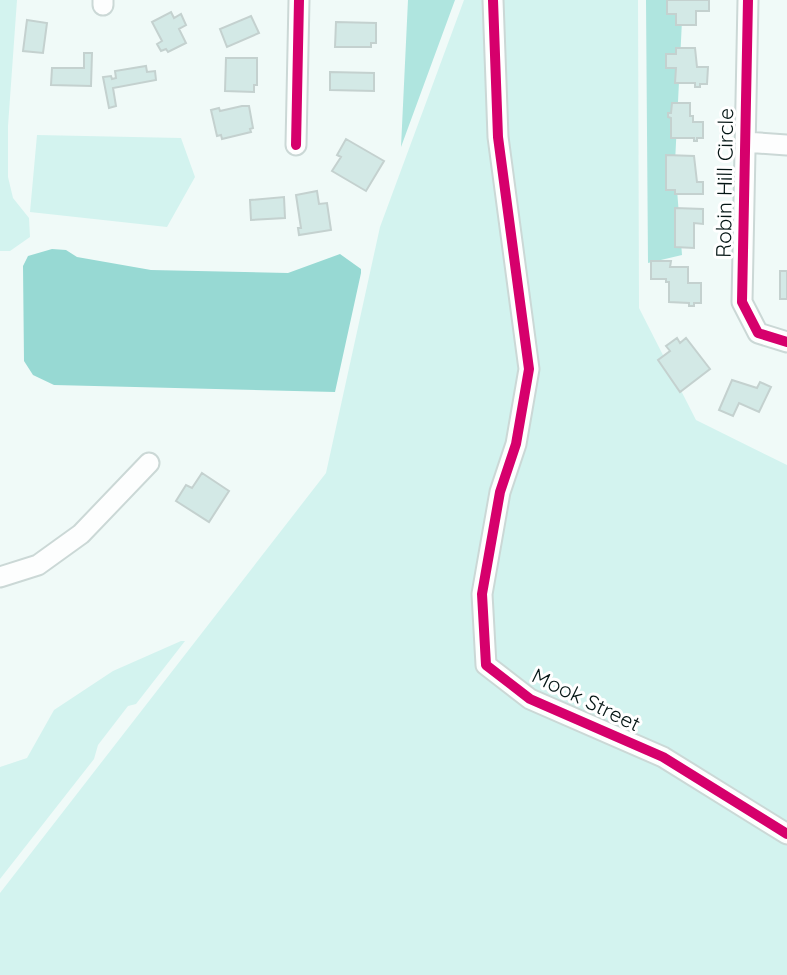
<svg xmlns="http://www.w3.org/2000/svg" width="787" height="975" font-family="Quicksand,sans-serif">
	<rect width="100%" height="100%" fill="#f0faf8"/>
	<path fill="#d3f3ef" d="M0,0H17L8,126V177L13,198L29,218L30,237L10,251H0Z
		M464,0H638L639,308L696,420L787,465V975H0V893L326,473L380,227Z
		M37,135L181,138L195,177L167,227L30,212Z
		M181,641H185L136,704L128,706L98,745L94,759L0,879V767L27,758L54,710L113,671Z"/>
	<path fill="#afe5df" d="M408,0H455L401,147Z
		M646,0H683L675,163L682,255L648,263Z"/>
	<path fill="#97d9d3" d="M52,249L66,250L77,257L151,270L288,273L340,254L361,269V273L335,392L54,385L33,375L24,361L23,266L28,256Z"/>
	<path fill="#d3e9e6" stroke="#c4d1cf" stroke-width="2" d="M667,0H709V11H696V25H676V14H667Z
		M171,12L174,18L181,14L186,25L179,29L186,43L168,52L166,49L161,51L157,44L162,41L152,22Z
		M251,16L259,33L227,47L220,29Z
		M27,20L47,23L43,53L23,51Z
		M336,22L376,23V43H371V47H335Z
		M676,48H695L697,67H708L707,84H700V87H695V83H675L676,68H666V54H676Z
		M84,53H92L91,86L51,85L52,68H84Z
		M226,58H257V85H254V92L225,91Z
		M146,66L147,72L155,71L156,80L113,88L116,106L109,108L103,77L111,76L112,79L116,78L115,71Z
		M330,72L374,73V91L330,90Z
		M672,103H690V116H693V122H703V138H697V141H694V138H671V118L668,117V113H671Z
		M242,106H249L253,128L250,129L251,132L222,139L221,135L217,136L211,110L219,108L220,111Z
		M346,139L384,161L366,191L332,171L341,157L337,155Z
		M666,155L694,156L697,182H703V194H675V190H666Z
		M317,191L319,204L327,203L331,230L299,235L298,228H301L296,195Z
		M284,197L285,218L251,220L250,200Z
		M675,208L703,209V224L694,223V248L675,247Z
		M651,261H671L670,267H688V283H701V303H694V306H689V303L669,302V282H666V279H651Z
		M780,271H787V299H780Z
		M677,338L680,343L686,338L710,369L680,392L658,360L670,351L666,346Z
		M732,380L757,388L760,382L771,387L759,412L739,403L733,416L719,410Z
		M202,473L229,491L209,522L176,501L186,485L192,488Z"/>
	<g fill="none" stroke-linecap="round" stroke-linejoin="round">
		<g stroke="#cbd8d6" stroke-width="23">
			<path id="minor" d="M493,0L498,137L529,369L516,444L500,492L482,594L486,665L530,699L663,757L787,834
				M748,0L742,302L758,333L787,342
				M103,5V0
				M745,142L787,145
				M296,145L299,0
				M0,577L38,565L81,534L149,463"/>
		</g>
		<use href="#minor" stroke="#fdfefe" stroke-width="19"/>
		<g stroke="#fff" stroke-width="15">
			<path id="cycleway" d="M493,0L498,137L529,369L516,444L500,492L482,594L486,665L530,699L663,757L787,834
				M748,0L742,302L758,333L787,342
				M296,145L299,0"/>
		</g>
		<use href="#cycleway" stroke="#d6006c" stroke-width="10"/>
	</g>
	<g text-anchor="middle" stroke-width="6" stroke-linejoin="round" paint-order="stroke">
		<g font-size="21" fill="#041514" stroke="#fff">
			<text transform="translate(725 183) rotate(-89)" y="7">Robin Hill Circle</text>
			<text transform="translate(586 700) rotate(26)" y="7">Mook Street</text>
		</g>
	</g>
</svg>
